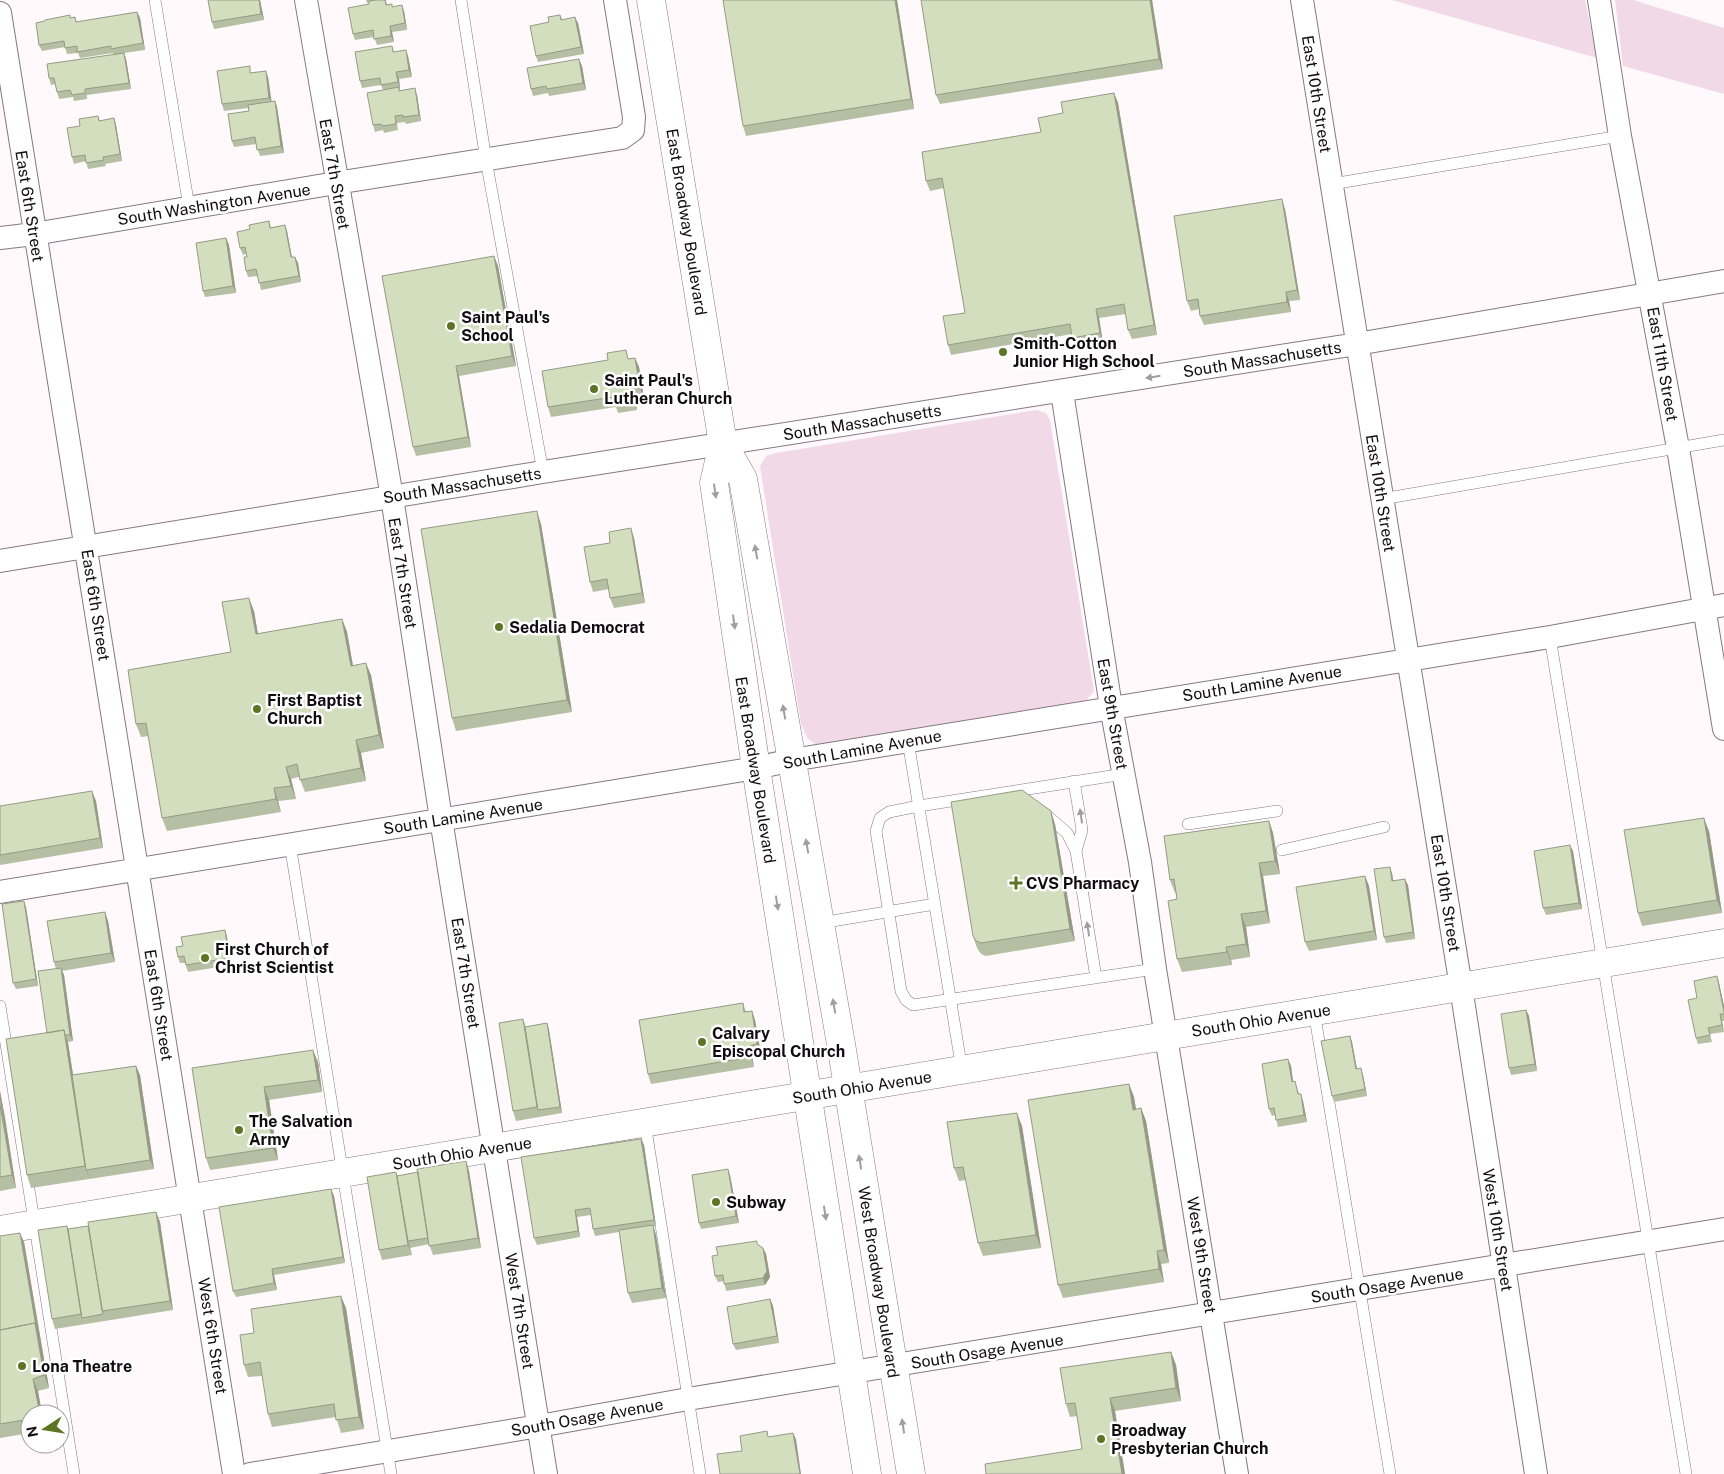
<svg xmlns="http://www.w3.org/2000/svg" width="1724" height="1474" font-family="'Public Sans',sans-serif">
	<rect width="100%" height="100%" fill="#fff9fc"/>
	<path fill="#f1d9e7" d="M1392,0H1585L1597,58Z
		M1615,0H1633L1724,28V94L1623,66Z
		M1036,410L1046,413L1050,420L1094,691L1086,701L1076,707L820,747L808,739L801,724L760,466L766,456L776,453Z"/>
	<g fill="none" stroke-linecap="round" stroke-linejoin="round">
		<g stroke="#857980" stroke-width="12">
			<path id="service" d="M155,0L189,207
				M461,0L486,160L543,472
				M1332,184L1620,136
				M1382,499L1724,440
				M1550,637L1686,1474
				M908,741L962,1070
				M1124,774L919,806L889,812L880,818L876,831L901,991L906,1000L913,1005L1155,969
				M1074,781L1082,830L1076,851
				M1044,813L1067,833L1076,851L1096,978
				M1188,824L1277,811
				M290,844L391,1474
				M1282,850L1384,827
				M820,923L935,904
				M0,1006L74,1474
				M1314,1011L1390,1474
				M645,1123L700,1474"/>
		</g>
		<g stroke="#857980" stroke-width="24">
			<path id="minor" d="M306,0L392,497L441,819L546,1474
				M1302,0L1461,987L1536,1474
				M1599,0L1620,136L1678,448L1724,729
				M0,13L234,1474
				M0,238L34,234L336,183L622,138L633,130L634,117L615,0
				M1062,392L1111,707L1140,862L1155,969L1237,1474
				M0,561L543,472L1357,344L1724,281
				M0,892L756,768L792,760L1550,637L1724,605
				M250,1474L539,1426L688,1399L1724,1229"/>
		</g>
		<g stroke="#857980" stroke-width="29">
			<path id="secondary" d="M0,1230L1724,943"/>
		</g>
		<g stroke="#857980" stroke-width="29">
			<path id="trunk" d="M651,0L723,444L743,479L842,1050L911,1474
				M723,444L714,483L756,768L867,1474"/>
		</g>
		<use href="#service" stroke="#fff" stroke-width="11"/>
		<use href="#minor" stroke="#fff" stroke-width="22"/>
		<use href="#secondary" stroke="#fff" stroke-width="28"/>
		<use href="#trunk" stroke="#fff" stroke-width="28"/>
	</g>
	<path fill="#b5bfa3" d="M260,0L264,20L214,29L212,22Z
		M366,0H386L387,5L404,11L407,30L392,32L394,42L377,45L374,37L355,40L353,34L369,4V3H367Z
		M897,0L914,109L746,136L743,126Z
		M921,0H1152L1163,69L940,104L936,95Z
		M137,12L140,18L145,50L124,53L126,59L131,89L87,95V99L74,101L73,97L59,99L57,92L55,84L51,85L49,78L113,54V53L80,58L78,53L67,54L65,47L42,51L39,45L71,18L75,17L77,22Z
		M560,15L562,19L578,23L584,54L538,62L536,56L549,22Z
		M392,46L394,52L408,56L412,77L399,79L400,89H399L400,91L417,95L421,121L406,124L405,122L397,123L398,130L384,133L383,130L375,132L373,125L383,90L381,85L362,88L360,81Z
		M582,66L586,90L549,96L548,93L533,96L531,89Z
		M252,73L268,77L271,101H275L277,107L284,153L260,156L256,144L234,147L232,141L249,111L248,108L224,111L222,104Z
		M1114,93L1118,103L1157,335L1132,339L1128,330L1126,314L1099,318L1103,343L1076,347L1072,334L951,355L948,345L965,313L944,188L930,191L926,181L1041,132L1063,113Z
		M98,116L100,121L114,118L116,125L122,161L105,164L106,166L88,169L86,161L74,164L72,157L80,126Z
		M1285,209L1300,300L1289,301L1291,312L1204,325L1200,316L1199,309L1191,311L1187,301Z
		M269,221L271,228L285,225L287,231L292,257H295L298,263L301,282L261,290L258,276L248,277L246,271L247,257L246,254L243,255L240,248L250,229Z
		M226,238L229,245L236,293L205,297L203,291Z
		M494,256L498,266L516,366L459,376L471,447L416,456L413,447Z
		M635,358L639,367L644,398L635,399L637,410L618,413L616,407L551,417L548,407L630,359Z
		M541,524L572,712L456,731L452,718Z
		M634,538L645,603L614,608L610,598L609,589L593,592L590,582Z
		M254,611L258,634L342,619L347,632L353,665L371,675L384,748L361,753L366,781L305,792L299,777L291,779L296,799L278,801L281,812L167,831L162,818L149,736L141,737L136,724L231,652Z
		M96,801L103,848L0,865V806Z
		M1269,821L1273,833L1280,874L1263,876L1270,923L1246,927L1250,957L1231,960L1232,965L1182,972L1177,959V899L1176,892L1175,893L1170,880Z
		M1055,824L1075,941L986,956L981,954L977,948L973,936Z
		M1709,831L1722,913L1642,926L1638,913Z
		M1573,851L1582,909L1546,915L1543,908Z
		M1392,873L1393,880L1408,885L1415,939L1386,943L1384,937Z
		M1365,876L1369,886L1377,940L1309,951L1305,942Z
		M26,907L38,986L16,989L13,983Z
		M105,912L108,921L115,962L62,971L64,975L73,1041L68,1042L73,1075L136,1066L140,1075L154,1169L31,1188L27,1175L56,969L54,962Z
		M225,930L227,937L231,965L188,972L185,963H180L178,957L183,946Z
		M1717,976L1719,983L1724,1006V1021H1722L1724,1032L1710,1034L1712,1042L1698,1044L1696,1038L1697,998Z
		M743,1003L746,1012L752,1011L755,1020L761,1054L752,1056L754,1067L651,1084L648,1074Z
		M1526,1010L1529,1016L1537,1071L1511,1075L1509,1068Z
		M523,1019L526,1027L547,1023L549,1030L562,1113L516,1121L513,1111Z
		M1350,1036L1352,1042L1357,1069L1363,1075L1367,1096L1334,1102L1332,1096Z
		M1288,1059L1291,1066L1293,1081H1295L1299,1094L1303,1101L1307,1122L1278,1127L1275,1115L1272,1116L1269,1109Z
		M318,1062L322,1092L269,1100L278,1160L210,1170L206,1158L192,1068Z
		M1129,1084L1134,1097L1136,1109L1141,1108L1146,1121L1169,1263L1161,1264L1164,1282L1063,1298L1058,1285Z
		M0,1091L5,1118L16,1188L0,1191Z
		M1022,1126L1041,1248L983,1256L978,1243L966,1180L959,1181L954,1168Z
		M641,1139L644,1145L656,1226L653,1227L656,1235L666,1298L632,1303L628,1293L619,1232L595,1236L593,1229L591,1215L577,1217L580,1237L537,1245L534,1238Z
		M466,1161L469,1171L481,1248L433,1255L429,1244L410,1248L412,1255L382,1260L379,1250L397,1176L418,1172Z
		M730,1175L739,1223L701,1229L699,1223Z
		M331,1189L334,1196L345,1263L274,1275L277,1290L236,1297L233,1291Z
		M156,1212L160,1222L173,1310L55,1329L52,1319L67,1226L68,1229L88,1226Z
		M0,1236L24,1242L49,1388L38,1391L42,1414H30V1433L0,1438Z
		M758,1245L763,1248L766,1254L770,1277L765,1285L726,1291L724,1281L718,1282L715,1276L718,1255Z
		M770,1299L773,1306L779,1343L736,1350L733,1344Z
		M346,1308L364,1429L341,1433L336,1417L272,1427L268,1414L262,1376L248,1377L244,1365L254,1333Z
		M1171,1352L1176,1365L1181,1401L1115,1411L1125,1474H986L1082,1449L1077,1416L1070,1417L1066,1404Z"/>
	<path fill="#949b85" d="M259,0H260L264,20L261,14Z
		M895,0H897L914,109L911,99Z
		M1150,0H1152L1163,69L1159,59Z
		M402,5L404,11L407,30L405,23Z
		M137,12L140,18L145,50L143,43Z
		M575,17L578,23L584,54L581,47Z
		M390,26L392,32L394,42L391,36Z
		M406,50L408,56L412,77L409,70Z
		M124,53L126,59L131,89L129,83Z
		M579,59L582,66L586,90L583,83Z
		M266,71L268,77L272,104L269,98Z
		M396,72L399,79L400,89L398,82Z
		M415,88L417,95L421,121L419,115Z
		M1114,93L1118,103L1157,335L1154,325Z
		M275,101L277,107L284,153L281,146Z
		M114,118L116,125L122,161L120,154Z
		M1282,199L1285,209L1300,300L1297,290Z
		M285,225L287,231L293,264L291,257Z
		M226,238L229,245L236,293L233,286Z
		M494,256L498,266L516,366L512,356Z
		M295,257L298,263L301,282L299,276Z
		M1286,292L1289,301L1291,312L1287,302Z
		M1096,309L1099,318L1103,343L1100,333Z
		M635,358L639,367L644,398L640,388Z
		M456,366L459,376L471,447L468,437Z
		M631,389L635,399L637,410L633,400Z
		M537,511L541,524L572,712L567,700Z
		M631,528L634,538L645,603L642,593Z
		M249,598L254,611L260,647L256,634Z
		M342,619L347,632L355,678L351,666Z
		M366,663L371,675L384,748L379,735Z
		M356,740L361,753L366,781L361,768Z
		M286,767L291,779L296,799L291,786Z
		M274,788L278,801L281,812L276,799Z
		M92,791L96,801L103,848L100,838Z
		M1051,811L1055,824L1075,941L1070,929Z
		M1704,818L1709,831L1722,913L1717,900Z
		M1269,821L1273,833L1280,874L1275,861Z
		M1570,845L1573,851L1582,909L1579,903Z
		M1259,863L1263,876L1270,923L1266,911Z
		M1390,867L1392,873L1394,887L1392,881Z
		M1365,876L1369,886L1377,940L1374,931Z
		M1405,879L1408,885L1415,939L1413,932Z
		M24,901L26,907L38,986L36,979Z
		M105,912L108,921L115,962L111,953Z
		M1241,914L1246,927L1250,957L1246,944Z
		M225,930L227,937L231,965L229,958Z
		M1226,947L1231,960L1232,965L1227,952Z
		M61,968L64,975L73,1041L70,1035Z
		M1717,976L1719,983L1724,1006V1012Z
		M1526,1010L1529,1016L1537,1071L1535,1064Z
		M752,1011L755,1020L761,1054L757,1044Z
		M1720,1014L1722,1021L1724,1032L1722,1025Z
		M547,1023L549,1030L562,1113L560,1107Z
		M64,1030L68,1043L88,1169L86,1170L90,1179L85,1166Z
		M1350,1036L1352,1042L1358,1075L1356,1069Z
		M749,1046L752,1056L754,1067L751,1057Z
		M313,1050L318,1062L322,1092L318,1080Z
		M1288,1059L1291,1066L1294,1088L1292,1082Z
		M136,1066L140,1075L154,1169L150,1160Z
		M1361,1068L1363,1075L1367,1096L1365,1089Z
		M1129,1084L1134,1097L1138,1122L1133,1110Z
		M264,1087L269,1100L278,1160L273,1148Z
		M0,1091L5,1118L16,1188L12,1175L0,1099Z
		M1301,1094L1303,1101L1307,1122L1304,1115Z
		M1141,1108L1146,1121L1169,1263L1164,1250Z
		M1017,1113L1022,1126L1041,1248L1036,1235Z
		M641,1139L644,1145L656,1226L654,1220Z
		M466,1161L469,1171L481,1248L478,1238Z
		M728,1169L730,1175L739,1223L736,1216Z
		M396,1172L400,1182L408,1241L412,1255L408,1245Z
		M331,1189L334,1196L345,1263L343,1257Z
		M575,1210L577,1217L580,1237L578,1231Z
		M156,1212L160,1222L173,1310L170,1301Z
		M653,1225L656,1235L666,1298L662,1288Z
		M20,1233L24,1242L40,1336L36,1326Z
		M763,1248L766,1254L770,1277L765,1285L763,1278Z
		M1157,1251L1161,1264L1164,1282L1159,1269Z
		M272,1269L274,1275L277,1290L274,1283Z
		M341,1296L346,1308L364,1429L359,1417Z
		M770,1299L773,1306L779,1343L777,1336Z
		M35,1323L40,1336L49,1388L44,1375Z
		M1171,1352L1176,1365L1181,1401L1176,1388Z
		M33,1379L38,1391L42,1414H40Z
		M1110,1398L1115,1411L1125,1474H1122Z
		M793,1433L796,1439L801,1474H800Z"/>
	<path fill="#d3debe" stroke="#949b85" d="M208,0H259L261,14L212,22Z
		M376,0H385L386,5L392,4V7L402,5L405,23L390,26L391,36L374,39L373,30L353,34L348,8L369,4V1Z
		M723,0H895L911,99L743,126Z
		M921,0H1150L1159,59L936,95Z
		M137,12L143,43L111,49V46L77,52V46L65,48L64,41L39,45L36,23L45,21V20L70,15V18L75,17L76,22Z
		M560,15L561,20L575,17L581,47L536,56L530,26L549,22L548,17Z
		M392,46L393,52L406,50L409,70L396,72L398,82L381,85L380,78L360,81L355,52Z
		M124,53L129,83L85,89V93L72,95L70,90L57,92L54,78H49L47,64Z
		M579,59L583,83L547,89L546,86L531,89L527,68Z
		M250,66V73L266,71L269,98L222,104L217,71Z
		M399,87V91L415,88L419,115L403,117V115L395,116L396,124L382,126L381,124L373,125L367,93Z
		M1114,93L1154,325L1128,330L1124,304L1096,309L1100,333L1072,338L1070,324L948,345L943,316L965,313L942,178L926,181L922,152L1041,132L1038,118L1063,113L1061,102Z
		M275,101L281,146L257,150L255,137L232,141L228,114L249,111L248,105Z
		M98,116L99,121L114,118L120,154L103,157L104,160L86,163L85,155L72,157L67,128L80,126L79,119Z
		M1282,199L1297,290L1286,292L1287,302L1200,316L1198,299L1187,301L1174,216Z
		M269,221L270,228L285,225L291,257H295L299,276L259,283L256,269L246,271L244,257H247L245,247L240,248L237,232L250,229L249,225Z
		M226,238L233,286L203,291L196,243Z
		M494,256L512,356L456,366L468,437L413,447L382,276Z
		M626,350L628,359L635,358L640,388L631,389L633,400L614,403L613,397L548,407L542,371L608,360L607,353Z
		M537,511L567,700L452,718L421,529Z
		M631,528L642,593L610,598L607,579L590,582L584,547L610,543L609,532Z
		M249,598L256,634L342,619L351,666L366,663L379,735L356,740L361,768L300,780L297,764L286,767L291,786L274,788L276,799L162,818L146,723L136,724L128,670L231,652L222,602Z
		M1022,790L1051,811L1070,929L981,943L976,941L973,936L951,802Z
		M92,791L100,838L0,855V806Z
		M1704,818L1717,900L1638,913L1624,830Z
		M1269,821L1275,861L1259,863L1266,911L1241,914L1246,944L1226,947L1227,952L1177,959L1168,901L1177,899L1174,879L1170,880L1164,836Z
		M1570,845L1579,903L1543,908L1534,851Z
		M1390,867L1392,881L1405,879L1413,932L1384,937L1374,869Z
		M1365,876L1374,931L1305,942L1296,887Z
		M24,901L36,979L13,983L2,904Z
		M105,912L111,953L54,962L47,921Z
		M225,930L229,958L186,965L184,956L178,957L176,947L183,946L181,937Z
		M61,968L70,1035H65L64,1030L47,1033L38,971Z
		M1717,976L1724,1012V1014H1720L1722,1025L1708,1028L1710,1035L1696,1038L1688,1000L1697,998L1694,981Z
		M743,1003L744,1012L752,1011L757,1044L749,1046L751,1057L648,1074L639,1020Z
		M1526,1010L1535,1064L1509,1068L1501,1014Z
		M523,1019L537,1107L513,1111L499,1023Z
		M547,1023L560,1107L538,1110L525,1027Z
		M64,1030L85,1166L27,1175L6,1039Z
		M1350,1036L1356,1069L1361,1068L1365,1089L1332,1096L1321,1041Z
		M313,1050L318,1080L264,1087L273,1148L206,1158L192,1068Z
		M1288,1059L1292,1082L1295,1081L1298,1094H1301L1304,1115L1276,1120L1274,1108L1269,1109L1262,1064Z
		M136,1066L150,1160L86,1170L72,1075Z
		M1129,1084L1133,1110L1141,1108L1164,1250L1157,1251L1159,1269L1058,1285L1028,1100Z
		M0,1105L12,1175L0,1177Z
		M1017,1113L1036,1235L978,1243L963,1167L954,1168L947,1122Z
		M641,1139L654,1220L593,1229L590,1208L575,1210L578,1231L534,1238L521,1157Z
		M466,1161L478,1238L429,1246L417,1169Z
		M728,1169L736,1216L699,1223L692,1175Z
		M396,1172L408,1245L379,1250L367,1177Z
		M418,1172L428,1238L408,1241L397,1176Z
		M331,1189L343,1257L272,1269L274,1283L233,1291L219,1207Z
		M156,1212L170,1301L102,1311L88,1222Z
		M653,1225L662,1288L628,1293L619,1230Z
		M67,1226L81,1314L52,1319L38,1230Z
		M88,1226L103,1314L82,1318L68,1229Z
		M20,1233L36,1326L35,1323L0,1330V1236Z
		M757,1241V1244L763,1248L767,1271L763,1278L724,1284L723,1275L715,1276L712,1256L718,1255L716,1247Z
		M341,1296L359,1417L336,1420L334,1404L268,1414L260,1362L244,1365L240,1335L254,1333L251,1309Z
		M770,1299L777,1336L733,1344L727,1307Z
		M35,1323L44,1375L33,1379L40,1414H30V1419L0,1424V1330Z
		M1171,1352L1176,1388L1110,1398L1122,1474H986L985,1464L1082,1449L1075,1403L1066,1404L1060,1368Z
		M767,1431L768,1437L793,1433L800,1474H720L717,1454L742,1451L740,1436Z"/>
	<defs><path id="oneway-solid" d="M-6-.8H1V-3.2L6.5 0L1 3.2V.8H-6Z" transform="scale(1.25)"/></defs>
	<g fill="#a09e9f">
		<use href="#oneway-solid" transform="translate(1153 377) rotate(171)"/>
		<use href="#oneway-solid" transform="translate(715 491) rotate(82)"/>
		<use href="#oneway-solid" transform="translate(756 552) rotate(-100)"/>
		<use href="#oneway-solid" transform="translate(734 622) rotate(82)"/>
		<use href="#oneway-solid" transform="translate(784 712) rotate(-100)"/>
		<use href="#oneway-solid" transform="translate(1081 816) rotate(-98)"/>
		<use href="#oneway-solid" transform="translate(807 846) rotate(-100)"/>
		<use href="#oneway-solid" transform="translate(777 903) rotate(81)"/>
		<use href="#oneway-solid" transform="translate(1088 929) rotate(-99)"/>
		<use href="#oneway-solid" transform="translate(834 1006) rotate(-100)"/>
		<use href="#oneway-solid" transform="translate(860 1162) rotate(-99)"/>
		<use href="#oneway-solid" transform="translate(825 1213) rotate(81)"/>
		<use href="#oneway-solid" transform="translate(903 1426) rotate(-99)"/>
	</g>
	<g fill="#5d7425" stroke="#fff" stroke-width="2">
		<circle cx="451" cy="326" r="5"/>
		<circle cx="1003" cy="352" r="5"/>
		<circle cx="594" cy="389" r="5"/>
		<circle cx="499" cy="627" r="5"/>
		<circle cx="257" cy="709" r="5"/>
		<path d="M1013.5 875.5h5v5h5v5h-5v5h-5v-5h-5v-5h5z"/>
		<circle cx="205" cy="958" r="5"/>
		<circle cx="702" cy="1042" r="5"/>
		<circle cx="239" cy="1130" r="5"/>
		<circle cx="716" cy="1202" r="5"/>
		<circle cx="22" cy="1366" r="5"/>
		<circle cx="1101" cy="1439" r="5"/>
	</g>
	<g text-anchor="middle" stroke-width="5" stroke-linejoin="round" paint-order="stroke">
		<g font-size="16" fill="#110c0f" stroke="#fff">
			<text transform="translate(1317 94) rotate(81)" y="6">East 10th Street</text>
			<text transform="translate(335 174) rotate(80)" y="6">East 7th Street</text>
			<text transform="translate(214 204) rotate(-9)" y="6">South Washington Avenue</text>
			<text transform="translate(30 206) rotate(81)" y="6">East 6th Street</text>
			<text transform="translate(687 222) rotate(81)" y="6">East Broadway Boulevard</text>
			<text transform="translate(1262 359) rotate(-9)" y="6">South Massachusetts</text>
			<text transform="translate(1663 364) rotate(80)" y="6">East 11th Street</text>
			<text transform="translate(862 422) rotate(-9)" y="6">South Massachusetts</text>
			<text transform="translate(462 485) rotate(-9)" y="6">South Massachusetts</text>
			<text transform="translate(1381 493) rotate(81)" y="6">East 10th Street</text>
			<text transform="translate(403 573) rotate(81)" y="6">East 7th Street</text>
			<text transform="translate(96 605) rotate(81)" y="6">East 6th Street</text>
			<text transform="translate(1262 683) rotate(-9)" y="6">South Lamine Avenue</text>
			<text transform="translate(1113 714) rotate(80)" y="6">East 9th Street</text>
			<text transform="translate(862 749) rotate(-10)" y="6">South Lamine Avenue</text>
			<text transform="translate(756 770) rotate(81)" y="6">East Broadway Boulevard</text>
			<text transform="translate(463 816) rotate(-9)" y="6">South Lamine Avenue</text>
			<text transform="translate(1446 893) rotate(81)" y="6">East 10th Street</text>
			<text transform="translate(466 973) rotate(81)" y="6">East 7th Street</text>
			<text transform="translate(159 1005) rotate(81)" y="6">East 6th Street</text>
			<text transform="translate(1261 1020) rotate(-9)" y="6">South Ohio Avenue</text>
			<text transform="translate(862 1087) rotate(-9)" y="6">South Ohio Avenue</text>
			<text transform="translate(462 1153) rotate(-9)" y="6">South Ohio Avenue</text>
			<text transform="translate(1498 1230) rotate(81)" y="6">West 10th Street</text>
			<text transform="translate(1202 1255) rotate(81)" y="6">West 9th Street</text>
			<text transform="translate(879 1282) rotate(81)" y="6">West Broadway Boulevard</text>
			<text transform="translate(1387 1285) rotate(-9)" y="6">South Osage Avenue</text>
			<text transform="translate(520 1311) rotate(81)" y="6">West 7th Street</text>
			<text transform="translate(213 1336) rotate(81)" y="6">West 6th Street</text>
			<text transform="translate(987 1351) rotate(-9)" y="6">South Osage Avenue</text>
			<text transform="translate(587 1417) rotate(-10)" y="6">South Osage Avenue</text>
		</g>
		<g font-size="16" font-weight="bold" fill="#110c0f" stroke="#fff" text-anchor="start">
			<text x="461" y="323">Saint Paul's<tspan x="461" dy="18">School</tspan></text>
			<text x="1013" y="349">Smith-Cotton<tspan x="1013" dy="18">Junior High School</tspan></text>
			<text x="604" y="386">Saint Paul's<tspan x="604" dy="18">Lutheran Church</tspan></text>
			<text x="509" y="633">Sedalia Democrat</text>
			<text x="267" y="706">First Baptist<tspan x="267" dy="18">Church</tspan></text>
			<text x="1026" y="889">CVS Pharmacy</text>
			<text x="215" y="955">First Church of<tspan x="215" dy="18">Christ Scientist</tspan></text>
			<text x="712" y="1039">Calvary<tspan x="712" dy="18">Episcopal Church</tspan></text>
			<text x="249" y="1127">The Salvation<tspan x="249" dy="18">Army</tspan></text>
			<text x="726" y="1208">Subway</text>
			<text x="32" y="1372">Lona Theatre</text>
			<text x="1111" y="1436">Broadway<tspan x="1111" dy="18">Presbyterian Church</tspan></text>
		</g>
	</g>
	<g transform="translate(45 1429) rotate(258)"><circle r="24" fill="#ffffff" stroke="#a09e9f"/>
	<path d="M0-4L9 19L0 12L-9 19Z" fill="#5d7425"/>
	<text y="-8" font-size="14" font-weight="bold" text-anchor="middle" fill="#110c0f">N</text>
	</g>
</svg>
